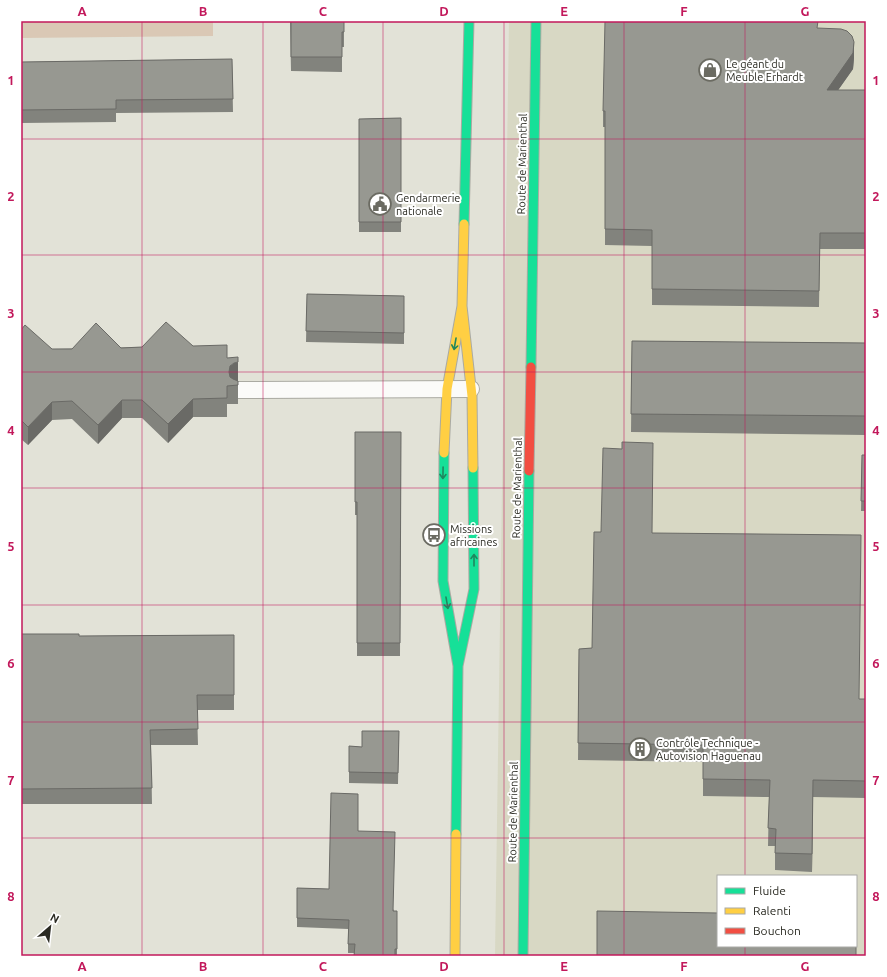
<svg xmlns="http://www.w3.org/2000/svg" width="887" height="977" font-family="Ubuntu,sans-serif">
	<rect width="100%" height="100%" fill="#e2e2d7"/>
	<path fill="#d8d8c4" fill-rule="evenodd" d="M509,21H866V956H495ZM718,876H856V946H718Z"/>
	<path fill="#dac8b5" d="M21,21H213V36L21,38Z"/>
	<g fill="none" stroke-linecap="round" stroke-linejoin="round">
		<g stroke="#aaaaa2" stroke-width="18">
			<path id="lane" d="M238,390L471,389"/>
		</g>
		<g stroke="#aaaaa2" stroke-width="11">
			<path id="fast" d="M464,224L469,21
				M531,367L536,21
				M444,453L443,581L458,666L474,589L473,468
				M456,834L458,666
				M523,956L529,471"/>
		</g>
		<g stroke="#aaaaa2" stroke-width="11">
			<path id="slow" d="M464,224L462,306L472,396L473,468
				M444,453L447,389L462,306
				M455,956L456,834"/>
		</g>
		<g stroke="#aaaaa2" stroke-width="11">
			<path id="jam" d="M529,471L531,367"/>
		</g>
		<use href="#lane" stroke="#fbfbf9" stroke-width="16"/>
		<use href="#fast" stroke="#16e098" stroke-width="9"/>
		<use href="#slow" stroke="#ffcf43" stroke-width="9"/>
		<use href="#jam" stroke="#f24e42" stroke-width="9"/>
	</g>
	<path fill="#82837d" d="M290,21H344V47H342V72L291,71Z
		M818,28L854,58L853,69L838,90H866V249H820L819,307L652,305V246L605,245V127H603V111Z
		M232,59L233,112L116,113V122L21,123V62Z
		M401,118V232H359V119Z
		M307,294L404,296V344L306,342Z
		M21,330L52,349L193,346L227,358L238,381H237H238V404H227V417H193L168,443L142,418H122L98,444L72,419L52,420L28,445L21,439Z
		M632,341L866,343V435L631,432Z
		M355,432H401L400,656H357V515H355Z
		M622,449L652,533L859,699H866V798L813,797L812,872L775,870V846H768L769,797L703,796V762L578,760L579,649L592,648L601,532Z
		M862,455H866V511H861Z
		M21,634L79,636L234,635V710H197L198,745H151L152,804H21Z
		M399,731L398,784L349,783V746L362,747Z
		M358,831L394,911H397V956H354V953H348V929L297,927V888L329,889Z"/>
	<path fill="#6a6a66" d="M854,42V58L853,69L827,106V90Z
		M238,362V381L234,382L230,385L229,372L230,366L234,363Z
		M193,399V417L168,443V424Z
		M122,400V418L98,444V425Z
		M52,402V420L28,445V427Z
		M813,780V797L812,872V854Z"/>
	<path fill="#979891" stroke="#6a6a66" d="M291,21H344V32H342V57H291Z
		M605,21H818L817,28L841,29L847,31L852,36L854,42L853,53L827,90H866V233H820L819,291L652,289V230L605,229V111H603Z
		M232,59L233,99L116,100V109L21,110V62Z
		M401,118V222H359V119Z
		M307,294L404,296V333L306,331Z
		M166,322L193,346L227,345V358L238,357V362L234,363L230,366L229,372L230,377L233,379L238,381V385L227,386V398L193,399L168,424L142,400H122L98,425L72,401L52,402L28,427L21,420V330L25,325L52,349H72L96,323L121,348L142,347Z
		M632,341L866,343V416L631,414Z
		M355,432H401L400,643H357V502H355Z
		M622,442L653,443L652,533L861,535L859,699H866V781L813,780L812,854L775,853L776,829L768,828L770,780L703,779V745L578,743L579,649L592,648L594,532H601L603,448L622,449Z
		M862,455H866V501H861Z
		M21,634H79V636L234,635V695H197L198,729L150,730L152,788L21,789Z
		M362,731H399L398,773L349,772V746L362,747Z
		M331,793L358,794V831L395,832L393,911H397V949H395V956H354L355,944H348L349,920L297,918V888L329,889Z
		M597,911L718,913V946H856V956H597Z"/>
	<defs><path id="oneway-shaft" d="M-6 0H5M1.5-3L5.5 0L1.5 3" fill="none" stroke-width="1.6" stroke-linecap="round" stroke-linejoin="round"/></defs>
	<g stroke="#20865e">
		<use href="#oneway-shaft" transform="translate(455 344) rotate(100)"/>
		<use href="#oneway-shaft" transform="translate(443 473) rotate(91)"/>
		<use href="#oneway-shaft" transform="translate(474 560) rotate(-90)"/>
		<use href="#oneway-shaft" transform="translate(447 603) rotate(80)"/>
	</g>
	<path fill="none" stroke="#c2185b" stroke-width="1" stroke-opacity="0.55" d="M142,21V956M263,21V956M383,21V956M504,21V956M624,21V956M745,21V876M21,139H866M21,255H866M21,372H866M21,488H866M21,605H866M21,722H866M21,838H866M745,946V956"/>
	<defs>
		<g id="shop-ring" transform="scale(1.15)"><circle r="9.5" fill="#fff" stroke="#6b6b62" stroke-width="1.5"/><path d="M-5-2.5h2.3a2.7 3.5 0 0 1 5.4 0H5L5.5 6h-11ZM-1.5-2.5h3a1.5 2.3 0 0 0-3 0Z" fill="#6b6b62"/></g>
		<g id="civic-ring" transform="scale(1.15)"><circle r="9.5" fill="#fff" stroke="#6b6b62" stroke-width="1.5"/><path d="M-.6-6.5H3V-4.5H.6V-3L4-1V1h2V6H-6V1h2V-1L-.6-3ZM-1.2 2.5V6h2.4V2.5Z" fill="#6b6b62"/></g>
		<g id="bus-ring" transform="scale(1.15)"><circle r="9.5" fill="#fff" stroke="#6b6b62" stroke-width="1.5"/><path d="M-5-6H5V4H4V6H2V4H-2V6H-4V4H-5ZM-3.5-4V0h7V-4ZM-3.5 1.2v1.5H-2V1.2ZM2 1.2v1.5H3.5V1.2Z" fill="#6b6b62"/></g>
		<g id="building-ring" transform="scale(1.15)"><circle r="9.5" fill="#fff" stroke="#6b6b62" stroke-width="1.5"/><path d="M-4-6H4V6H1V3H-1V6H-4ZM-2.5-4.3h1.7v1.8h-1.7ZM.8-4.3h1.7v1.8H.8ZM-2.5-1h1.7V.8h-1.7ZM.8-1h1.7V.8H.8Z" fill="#6b6b62"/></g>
	</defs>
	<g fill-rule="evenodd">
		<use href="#shop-ring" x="710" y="70"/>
		<use href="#civic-ring" x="380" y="204"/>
		<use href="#bus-ring" x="434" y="535"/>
		<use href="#building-ring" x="640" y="749"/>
	</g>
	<g text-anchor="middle" stroke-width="4" stroke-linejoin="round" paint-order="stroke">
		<g font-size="11" fill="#2b2b23" stroke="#fff" text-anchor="start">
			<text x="726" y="68">Le géant du<tspan x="726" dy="13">Meuble Erhardt</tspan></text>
			<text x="396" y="202">Gendarmerie<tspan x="396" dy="13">nationale</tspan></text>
			<text x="450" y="533">Missions<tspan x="450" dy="13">africaines</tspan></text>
			<text x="656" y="747">Contrôle Technique -<tspan x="656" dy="13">Autovision Haguenau</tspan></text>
		</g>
		<g font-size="11" fill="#2b2b23" stroke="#fff">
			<text transform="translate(522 164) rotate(-89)" y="4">Route de Marienthal</text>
			<text transform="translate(517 488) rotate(-89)" y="4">Route de Marienthal</text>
			<text transform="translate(513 812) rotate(-89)" y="4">Route de Marienthal</text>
		</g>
	</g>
	<rect width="887" height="977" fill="none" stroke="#ffffff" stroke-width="44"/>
	<rect x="717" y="875" width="140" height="72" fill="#ffffff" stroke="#aaaaa7"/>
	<rect x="725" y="888" width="20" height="6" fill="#16e098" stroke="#aaaaa7"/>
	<text x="753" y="895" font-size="12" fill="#2b2b23">Fluide</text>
	<rect x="725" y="908" width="20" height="6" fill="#ffcf43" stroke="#aaaaa7"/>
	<text x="753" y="915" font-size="12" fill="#2b2b23">Ralenti</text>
	<rect x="725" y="928" width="20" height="6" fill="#f24e42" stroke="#aaaaa7"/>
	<text x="753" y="935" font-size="12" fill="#2b2b23">Bouchon</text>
	<g transform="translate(50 927) rotate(28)" stroke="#ffffff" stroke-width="3" paint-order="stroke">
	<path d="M0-3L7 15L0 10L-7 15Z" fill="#2b2b23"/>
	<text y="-6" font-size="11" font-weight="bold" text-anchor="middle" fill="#2b2b23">N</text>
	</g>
	<rect x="22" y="22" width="843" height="933" fill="none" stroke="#c2185b" stroke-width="1.5"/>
	<g font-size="13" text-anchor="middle" font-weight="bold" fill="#c2185b">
		<text x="82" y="16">A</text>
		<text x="203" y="16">B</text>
		<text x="323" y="16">C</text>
		<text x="444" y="16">D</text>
		<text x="564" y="16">E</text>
		<text x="684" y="16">F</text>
		<text x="805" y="16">G</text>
		<text x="11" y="85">1</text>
		<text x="876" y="85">1</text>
		<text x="11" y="201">2</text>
		<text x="876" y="201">2</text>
		<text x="11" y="318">3</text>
		<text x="876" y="318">3</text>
		<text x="11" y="435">4</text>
		<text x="876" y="435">4</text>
		<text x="11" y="551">5</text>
		<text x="876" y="551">5</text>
		<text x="11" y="668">6</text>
		<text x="876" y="668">6</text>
		<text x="11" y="785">7</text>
		<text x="876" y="785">7</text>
		<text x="11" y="901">8</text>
		<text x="876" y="901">8</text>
		<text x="82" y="971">A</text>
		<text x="203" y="971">B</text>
		<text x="323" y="971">C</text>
		<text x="444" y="971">D</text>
		<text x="564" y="971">E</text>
		<text x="684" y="971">F</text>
		<text x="805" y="971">G</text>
	</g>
</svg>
